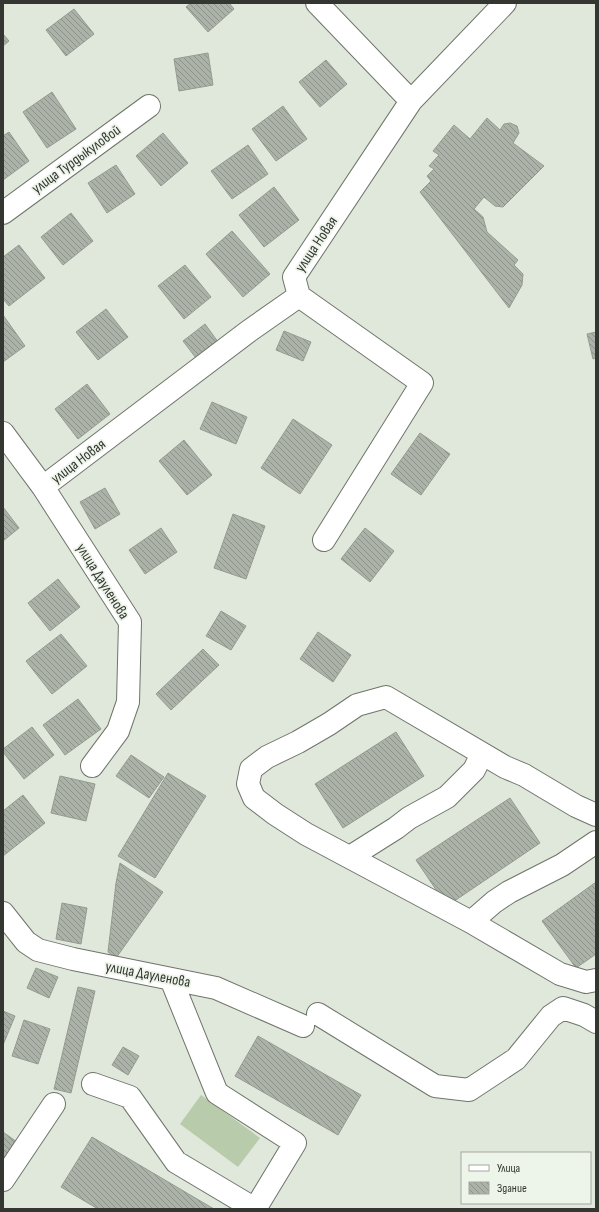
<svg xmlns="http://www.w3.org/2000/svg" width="599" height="1212" font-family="'Sofia Sans Condensed',sans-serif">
	<defs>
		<pattern id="building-back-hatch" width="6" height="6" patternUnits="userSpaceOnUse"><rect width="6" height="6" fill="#abb2a7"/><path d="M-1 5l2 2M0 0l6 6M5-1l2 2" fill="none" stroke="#8c9289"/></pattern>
	</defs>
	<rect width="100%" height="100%" fill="#e0e7db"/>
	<path fill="#b8cbaa" d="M201,1095L260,1138L238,1167L180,1124Z"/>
	<path fill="url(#building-back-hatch)" stroke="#949b90" d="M191,3H229L234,9L208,32L186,7Z
		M74,9L94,34L66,56L46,30Z
		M3,34L9,41L3,46Z
		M208,53L213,85L179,91L174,59Z
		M326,60L347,84L320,107L299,82Z
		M52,92L76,129L47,148L23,112Z
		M283,106L307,139L276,161L252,129Z
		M487,118L500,130L504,124L510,123L517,126L519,133L513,143L544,166L503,207L495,206L484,197L474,209L483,217L487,232L518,260L514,265L523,274L522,285L509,308L420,192L431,181L427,176L434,169L429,166L439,155L433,151L454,125L470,139Z
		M9,132L29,161L3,180V136Z
		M163,133L188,163L161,186L136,156Z
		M248,145L268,174L232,199L211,171Z
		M116,165L135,194L107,213L88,183Z
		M274,187L299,220L264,247L239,215Z
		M71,213L93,241L63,265L41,237Z
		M232,231L270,274L243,297L206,254Z
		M19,245L45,278L9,306L3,299V257Z
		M185,265L211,297L184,319L158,286Z
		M106,309L128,337L98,360L76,332Z
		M3,315L25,346L3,362Z
		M205,324L221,346L199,362L183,341Z
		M284,331L311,342L303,361L276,350Z
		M596,332V358L593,359L587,334Z
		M87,384L110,414L78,439L55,409Z
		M212,402L247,417L236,444L200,429Z
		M293,419L332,445L300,494L261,468Z
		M420,433L450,454L421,495L391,474Z
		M184,440L212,475L187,495L159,461Z
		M105,488L120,514L95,529L80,502Z
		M3,507L19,528L3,541Z
		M233,514L265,526L246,579L214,568Z
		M161,528L177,552L145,574L129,550Z
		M365,528L394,551L370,582L341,559Z
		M58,579L80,607L50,631L28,603Z
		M221,611L246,626L231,650L206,636Z
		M318,632L351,655L333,682L300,659Z
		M61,634L87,666L52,694L26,661Z
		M203,649L219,665L171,710L156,694Z
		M78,699L101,729L65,755L43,725Z
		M32,727L54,755L24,779L3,752V749Z
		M396,732L424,776L343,828L315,784Z
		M131,755L164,777L149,798L116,776Z
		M168,773L206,796L155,878L118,856Z
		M60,776L95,784L86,821L51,813Z
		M23,795L45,823L3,856V811Z
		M510,798L540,843L447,906L416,860Z
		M120,863L163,892L116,958L108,952L116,883Z
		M596,882V954L576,968L542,921Z
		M62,903L87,908L81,944L56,939Z
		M36,968L58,977L49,998L27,988Z
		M78,987L95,991L71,1093L54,1089Z
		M3,1011L15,1016L3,1045Z
		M24,1020L50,1029L38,1064L12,1056Z
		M258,1036L361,1095L338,1135L235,1076Z
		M123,1047L139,1056L128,1075L112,1065Z
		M3,1132L17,1142L3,1163Z
		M92,1137L214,1209H98L61,1187Z"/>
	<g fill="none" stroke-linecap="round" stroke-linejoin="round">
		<g stroke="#6f756b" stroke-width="24">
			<path id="minor" d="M317,3L411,101
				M3,213L149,106
				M299,296L422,383L324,540
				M3,433L43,487L130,622L128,702L118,731L92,766
				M43,487L249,331L299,296L294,277L411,101L505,3
				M596,815L576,806L524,775L505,767L386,697L357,705L329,724L298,742L267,757L251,769L248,784L254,798L275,814L306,834L471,922L560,974L586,982L596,980
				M350,857L396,828L409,818L447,797L474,770L482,754
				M3,913L26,942L38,950L73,959L216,988L303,1026
				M471,922L494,902L509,892L562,865L596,842
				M171,979L217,1093L295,1143L255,1209
				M318,1014L435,1086L469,1090L516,1059L551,1016L563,1008L584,1015L596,1022
				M93,1084L130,1097L176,1162L255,1209
				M3,1180L54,1104"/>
		</g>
		<use href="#minor" stroke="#fff" stroke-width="22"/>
	</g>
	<g text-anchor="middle" stroke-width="3.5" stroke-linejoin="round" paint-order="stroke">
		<g font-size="15" fill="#333631" stroke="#edf4e9">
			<text transform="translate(76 159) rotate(-36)" y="5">улица Турдыкуловой</text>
			<text transform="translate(316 244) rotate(-56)" y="5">улица Новая</text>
			<text transform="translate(78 461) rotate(-37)" y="5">улица Новая</text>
			<text transform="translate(103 581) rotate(58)" y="5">улица Дауленова</text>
			<text transform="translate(148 974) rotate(11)" y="5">улица Дауленова</text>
		</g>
	</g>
	<rect width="599" height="1212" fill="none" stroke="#333631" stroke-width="8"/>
	<rect x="461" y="1152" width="130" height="52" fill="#edf4e9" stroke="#a3a89f"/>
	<rect x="469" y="1165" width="20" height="6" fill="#ffffff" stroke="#a3a89f"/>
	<text x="497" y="1172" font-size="12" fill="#333631">Улица</text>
	<rect x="469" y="1182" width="20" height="12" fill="url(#building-back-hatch)" stroke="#a3a89f"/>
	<text x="497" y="1192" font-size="12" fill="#333631">Здание</text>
</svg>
